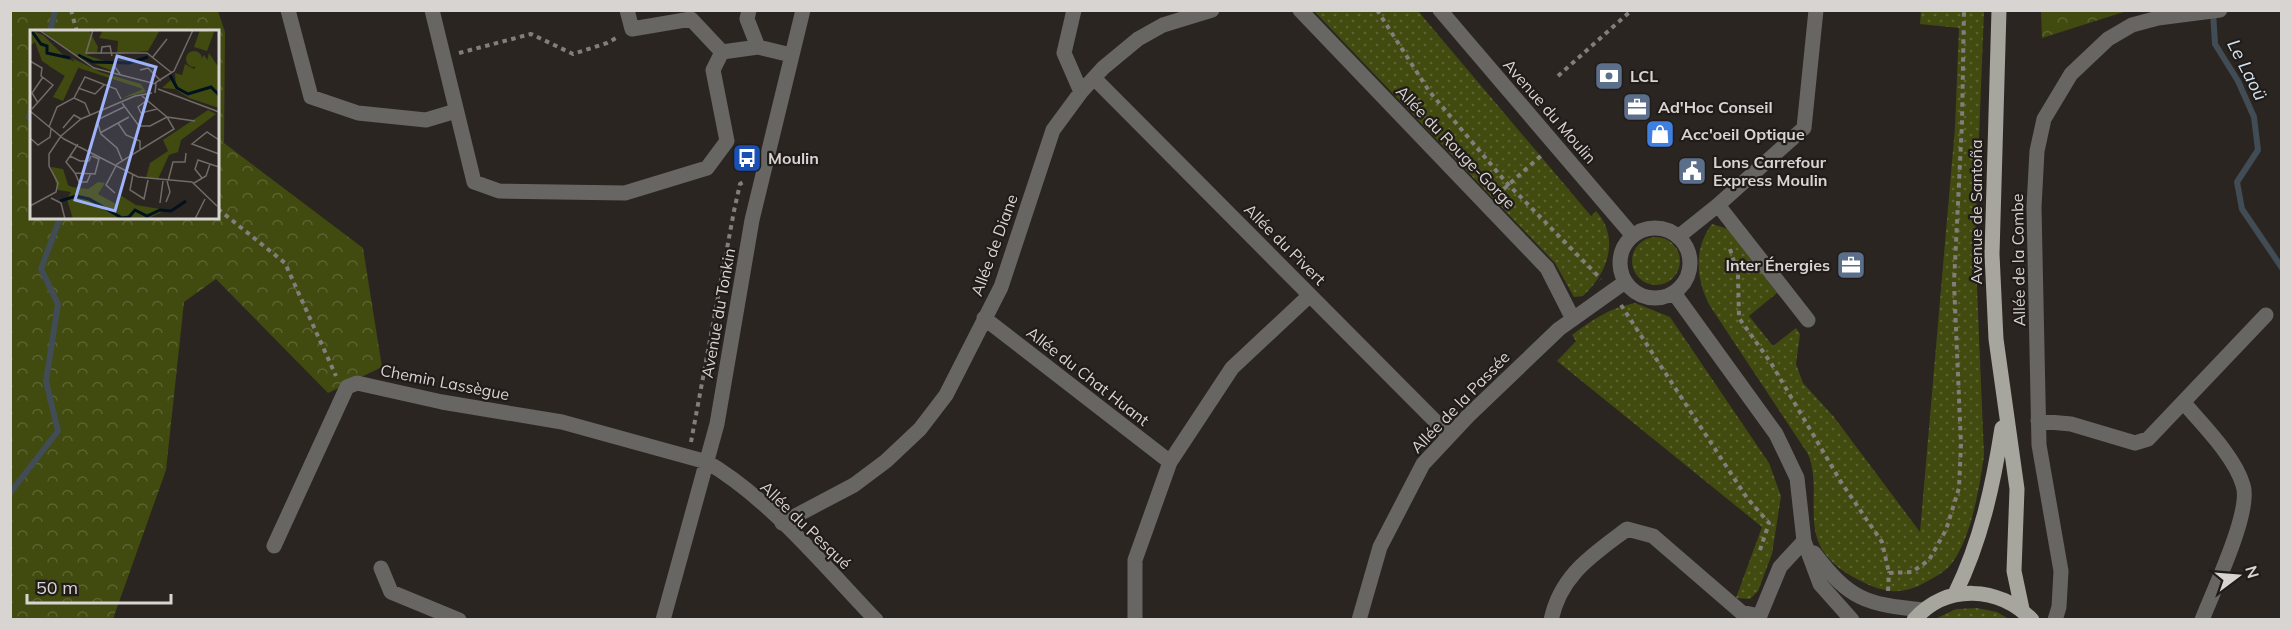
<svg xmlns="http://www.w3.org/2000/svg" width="2292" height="630" font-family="Mulish,sans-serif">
	<defs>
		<pattern id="grass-dots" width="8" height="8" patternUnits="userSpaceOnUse" patternTransform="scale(1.5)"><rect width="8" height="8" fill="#414a0f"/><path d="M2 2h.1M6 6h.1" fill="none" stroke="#5c6331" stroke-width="1.8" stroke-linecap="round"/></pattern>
		<pattern id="forest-crowns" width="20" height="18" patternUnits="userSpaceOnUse" patternTransform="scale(1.5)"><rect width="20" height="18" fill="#414a0f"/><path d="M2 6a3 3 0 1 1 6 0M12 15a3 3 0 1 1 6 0" fill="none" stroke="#5c6331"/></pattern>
	</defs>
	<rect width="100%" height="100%" fill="#2b2522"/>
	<path fill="url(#grass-dots)" d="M1314,11H1418L1591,216L1596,211C1621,239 1607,274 1583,296L1574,297L1555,263Z
		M1921,11H1984L1975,240L1984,455C1980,486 1971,538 1952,563C1946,571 1935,577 1926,582C1909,592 1892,594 1874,587C1855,579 1835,569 1823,551C1805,523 1821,485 1808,454L1710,306C1696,280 1693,249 1712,224L1728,229L1777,293L1749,316L1773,346L1796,328L1800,334L1796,364L1803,383L1834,417L1920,532L1955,127L1959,28L1920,24Z
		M1632 261a24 24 0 1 1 48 0a24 24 0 1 1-48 0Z
		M1635,303L1670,317L1769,463L1781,496L1772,554L1758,591L1750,599L1736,598L1762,527L1557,361L1576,341L1572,335C1593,319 1610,308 1635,303Z
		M1977,608L1997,612L2009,619H1935L1956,609Z"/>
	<path fill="url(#forest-crowns)" fill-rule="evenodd" d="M10,11H218L225,32L224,143L363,248L382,367L328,393L216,279L184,302L166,470L113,619H11ZM32,32H218V218H32Z
		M2041,11V10L2127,11L2042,38Z"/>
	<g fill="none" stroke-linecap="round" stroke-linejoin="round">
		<path stroke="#414c55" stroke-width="6" d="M2213,12L2215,44L2238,81L2254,117L2258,150L2237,182L2242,209L2282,268
			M50,32L55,10
			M32,106L29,117L32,122
			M10,493L58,431L46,381L58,304L41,269L60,218"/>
		<path stroke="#837e7c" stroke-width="4" stroke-dasharray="4.5 4.5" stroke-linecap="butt" d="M71,10L77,32
			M1377,10L1429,91L1505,181L1601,279
			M459,53L531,34L573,54L607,43L618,37
			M1558,76L1632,10
			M1497,195L1543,154
			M218,209L285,263L336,376
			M1730,249L1738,274L1739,318L1771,363L1841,482L1882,542L1889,573
			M1621,305L1747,498L1769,523L1759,553
			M691,442L734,211L740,184L745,181
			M1888,591L1889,573L1912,572L1929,560L1946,530L1959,488L1961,444L1954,283L1962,123L1964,10"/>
		<path stroke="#676663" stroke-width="15" d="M288,10L311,97L358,113L426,120L456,111
			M432,10L474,182L499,191L625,193L707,168L727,141L713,70L722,52
			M627,10L632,29L691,19L722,52L758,47L791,55
			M749,10L747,19L758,47
			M1074,10L1064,53L1081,92
			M1300,10L1547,268L1573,319
			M1440,10L1633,236
			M1094,78L1449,435
			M1718,205L1808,320
			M1620 263a35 35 0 1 1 70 0a35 35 0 1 1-70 0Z
			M1678,237L1718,205L1804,128L1816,10
			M1674,293L1776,434L1797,478L1804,541L1820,584L1852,620
			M984,318L1170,462
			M2184,403C2203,425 2235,457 2243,485C2252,511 2213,591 2202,620
			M2038,421L2071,424L2135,443L2148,439L2266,315
			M782,523L854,485L886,461L920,429L946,395L1001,287L1053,130L1081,92L1103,68L1138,39L1163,25L1212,10
			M274,546L347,387L357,383L442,402L562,422L707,462C770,499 825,567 876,620
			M1814,553C1850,600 1865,604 1923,610
			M381,568L391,592L459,620
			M663,620L717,424L752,220L803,10
			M1135,620V560L1170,462L1232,368L1310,295
			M1359,620L1380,547L1423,464L1468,416L1559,329L1625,282
			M1551,620C1561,574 1593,555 1627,529L1653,536L1741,612L1759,616
			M1758,620L1780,567L1804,541
			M2055,620L2059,607L2061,571L2039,445L2034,207L2037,151L2044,119L2071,74L2108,39L2132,25L2158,18L2220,10"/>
		<path stroke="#a6a59e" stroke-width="15" d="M1999,10L1992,254L1996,339L2017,489L2014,571L2022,609
			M1955,594C1981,541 1993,486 2002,428
			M1914,620C1946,583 1999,586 2032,620"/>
	</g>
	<defs>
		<g id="bank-square" transform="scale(1.5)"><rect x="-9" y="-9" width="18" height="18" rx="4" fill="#5c6f8a" stroke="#211c19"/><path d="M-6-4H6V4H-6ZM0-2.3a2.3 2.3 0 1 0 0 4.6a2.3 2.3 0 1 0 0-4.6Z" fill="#fff"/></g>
		<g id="office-square" transform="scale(1.5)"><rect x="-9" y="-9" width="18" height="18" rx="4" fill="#5c6f8a" stroke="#211c19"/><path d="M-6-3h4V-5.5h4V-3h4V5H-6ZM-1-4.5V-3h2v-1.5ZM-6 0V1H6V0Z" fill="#fff"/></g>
		<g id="shop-square" transform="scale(1.5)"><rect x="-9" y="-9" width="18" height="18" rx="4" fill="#3f7fe0" stroke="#211c19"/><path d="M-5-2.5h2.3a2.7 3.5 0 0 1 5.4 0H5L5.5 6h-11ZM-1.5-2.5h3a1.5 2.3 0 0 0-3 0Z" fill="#fff"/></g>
		<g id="bus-square" transform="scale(1.5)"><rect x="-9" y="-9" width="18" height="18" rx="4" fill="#1a4fb4" stroke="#211c19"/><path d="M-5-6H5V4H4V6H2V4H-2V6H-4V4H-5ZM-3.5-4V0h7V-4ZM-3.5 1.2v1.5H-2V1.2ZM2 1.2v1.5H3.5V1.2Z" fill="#fff"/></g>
		<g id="civic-square" transform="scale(1.5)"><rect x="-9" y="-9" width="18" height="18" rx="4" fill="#5c6f8a" stroke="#211c19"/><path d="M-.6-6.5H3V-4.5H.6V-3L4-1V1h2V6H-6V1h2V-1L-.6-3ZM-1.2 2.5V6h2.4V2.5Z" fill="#fff"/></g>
	</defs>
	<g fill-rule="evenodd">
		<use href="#bank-square" x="1609" y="76"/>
		<use href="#office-square" x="1637" y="107"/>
		<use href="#shop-square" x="1660" y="134"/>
		<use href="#bus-square" x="747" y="158"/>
		<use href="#civic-square" x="1692" y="171"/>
		<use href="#office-square" x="1851" y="265"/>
	</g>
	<g text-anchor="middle" stroke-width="4.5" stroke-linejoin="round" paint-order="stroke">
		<g font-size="16" font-weight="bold" fill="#d8d4d2" stroke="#211c19" text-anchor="start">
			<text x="1630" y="82">LCL</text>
			<text x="1658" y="113">Ad'Hoc Conseil</text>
			<text x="1681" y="140">Acc'oeil Optique</text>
			<text x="768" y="164">Moulin</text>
			<text x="1713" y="168">Lons Carrefour<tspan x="1713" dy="18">Express Moulin</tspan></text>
			<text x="1830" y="271" text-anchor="end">Inter Énergies</text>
		</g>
		<g font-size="16" fill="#d8d4d2" stroke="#211c19">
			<text transform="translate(1550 111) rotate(49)" y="6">Avenue du Moulin</text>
			<text transform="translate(1456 147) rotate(46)" y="6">Allée du Rouge-Gorge</text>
			<text transform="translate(1976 212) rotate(-90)" y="6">Avenue de Santoña</text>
			<text transform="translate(1285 244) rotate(45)" y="6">Allée du Pivert</text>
			<text transform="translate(994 245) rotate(-70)" y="6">Allée de Diane</text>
			<text transform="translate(2018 260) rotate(-91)" y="6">Allée de la Combe</text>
			<text transform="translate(718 313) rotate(-80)" y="6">Avenue du Tonkin</text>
			<text transform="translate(1088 376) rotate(38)" y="6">Allée du Chat Huant</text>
			<text transform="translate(445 382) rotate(11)" y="6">Chemin Lassègue</text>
			<text transform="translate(1460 402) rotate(-46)" y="6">Allée de la Passée</text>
			<text transform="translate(806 525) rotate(44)" y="6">Allée du Pesqué</text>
		</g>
		<g font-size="18" font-style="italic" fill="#d1e4f2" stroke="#211c19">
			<text transform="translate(2247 70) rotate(63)" y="6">Le Laoü</text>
		</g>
	</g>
	<g transform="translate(30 30)">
		<rect width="189" height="189" fill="#2b2522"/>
		<path d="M42,28L70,42L111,54L116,62L92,68L113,59L49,38Z" fill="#414a0f"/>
		<path d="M0,0L13,5L35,27L49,34L26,63L35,46L12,31L5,12L0,16ZM11,0H59L68,17L67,22L56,25L84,34L85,42L47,27ZM73,0H130L118,21L87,24L88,11L69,8ZM179,23L189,38V78L159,68L145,59L132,58L142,49L146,58L177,31ZM178,80L186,84L151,110L148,122L139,125L128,149L116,148L120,133L138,121L133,110ZM21,137L33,139L38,155L42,157L58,159L68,152L75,153L68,164L86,174L90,165L106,175L136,180L117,189H43L37,169L41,162L28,160Z" fill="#414a0f"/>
		<path d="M174,25L180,34L164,62L146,58L145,43L152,45L155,34L164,39ZM26,26L50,34L33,71L23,67L35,46L19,36Z" fill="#414a0f"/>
		<path d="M170,0L184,2L177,21L164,17ZM156 29a8 8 0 1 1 16 0a8 8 0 1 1-16 0Z" fill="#414a0f"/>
		<path fill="none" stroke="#001120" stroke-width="3" d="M1,0L11,14L17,16V23L40,28M48,25L63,32L99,33L118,27M140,45L147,58L158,64L181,57L189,65M30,171L46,166L59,169L92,188L99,187L105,180L117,186L130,180L141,181L156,171"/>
		<path fill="none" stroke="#706b68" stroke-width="1.5" d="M9,0L64,38L126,54L125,63M63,0L56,23H117L142,43M71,24L72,17L80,16L82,26M87,25L85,37L90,44M122,28L137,9M0,31L12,38L11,46L23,55L2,79M110,40L118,38L131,51M125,53L144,41L163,0M48,58L65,64L74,55M128,59L189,82M112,66L137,87L165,91M44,68L55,73L60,85M116,71L108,77L111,83L127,79M8,73L2,63L13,47M0,81L34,109L108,147L162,152L187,176M88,93L96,105L110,111V121M19,97L27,77L44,68L55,47L86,59L91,69M33,98L44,85L51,89M70,103L99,87M0,108L8,115L20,107L21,99M189,110L177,102L162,114L189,124M48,114L36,132L45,143L65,144L69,129L62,126M40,126L50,131H59L61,126M92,130L87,118L71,104L68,94L69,89L94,77M45,143L49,152H57L61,143M103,144L100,160L114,169L118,150M172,148L165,139L168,130L189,137M138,151L143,132H155L156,123M164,153L176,146L180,134M85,163L76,155L87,134L144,99L137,87L120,96H109L92,73M21,168L31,173L35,189M136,172L140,162L137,151M130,173L133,151M0,176L26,162L28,153L19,136V124L31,106L51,89L105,66L122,63M165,189L175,169"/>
		<path fill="#9fb3fd" fill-opacity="0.15" stroke="#9fb3fd" stroke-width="3" d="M87,26L126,37L85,181L45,170Z"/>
		<rect width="189" height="189" fill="none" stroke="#d8d4d2" stroke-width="3"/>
	</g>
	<rect width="2292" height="630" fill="none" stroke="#d8d4d2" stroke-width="24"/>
	<g transform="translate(2238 576) rotate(74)" stroke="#211c19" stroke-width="4.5" paint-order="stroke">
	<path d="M0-4.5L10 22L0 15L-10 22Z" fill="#d8d4d2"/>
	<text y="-9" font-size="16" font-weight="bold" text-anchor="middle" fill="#d8d4d2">N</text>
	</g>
	<path d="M27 594v9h144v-9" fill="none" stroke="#d8d4d2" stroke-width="3"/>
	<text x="36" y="594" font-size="18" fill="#d8d4d2" stroke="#211c19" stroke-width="4.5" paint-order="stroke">50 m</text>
</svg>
